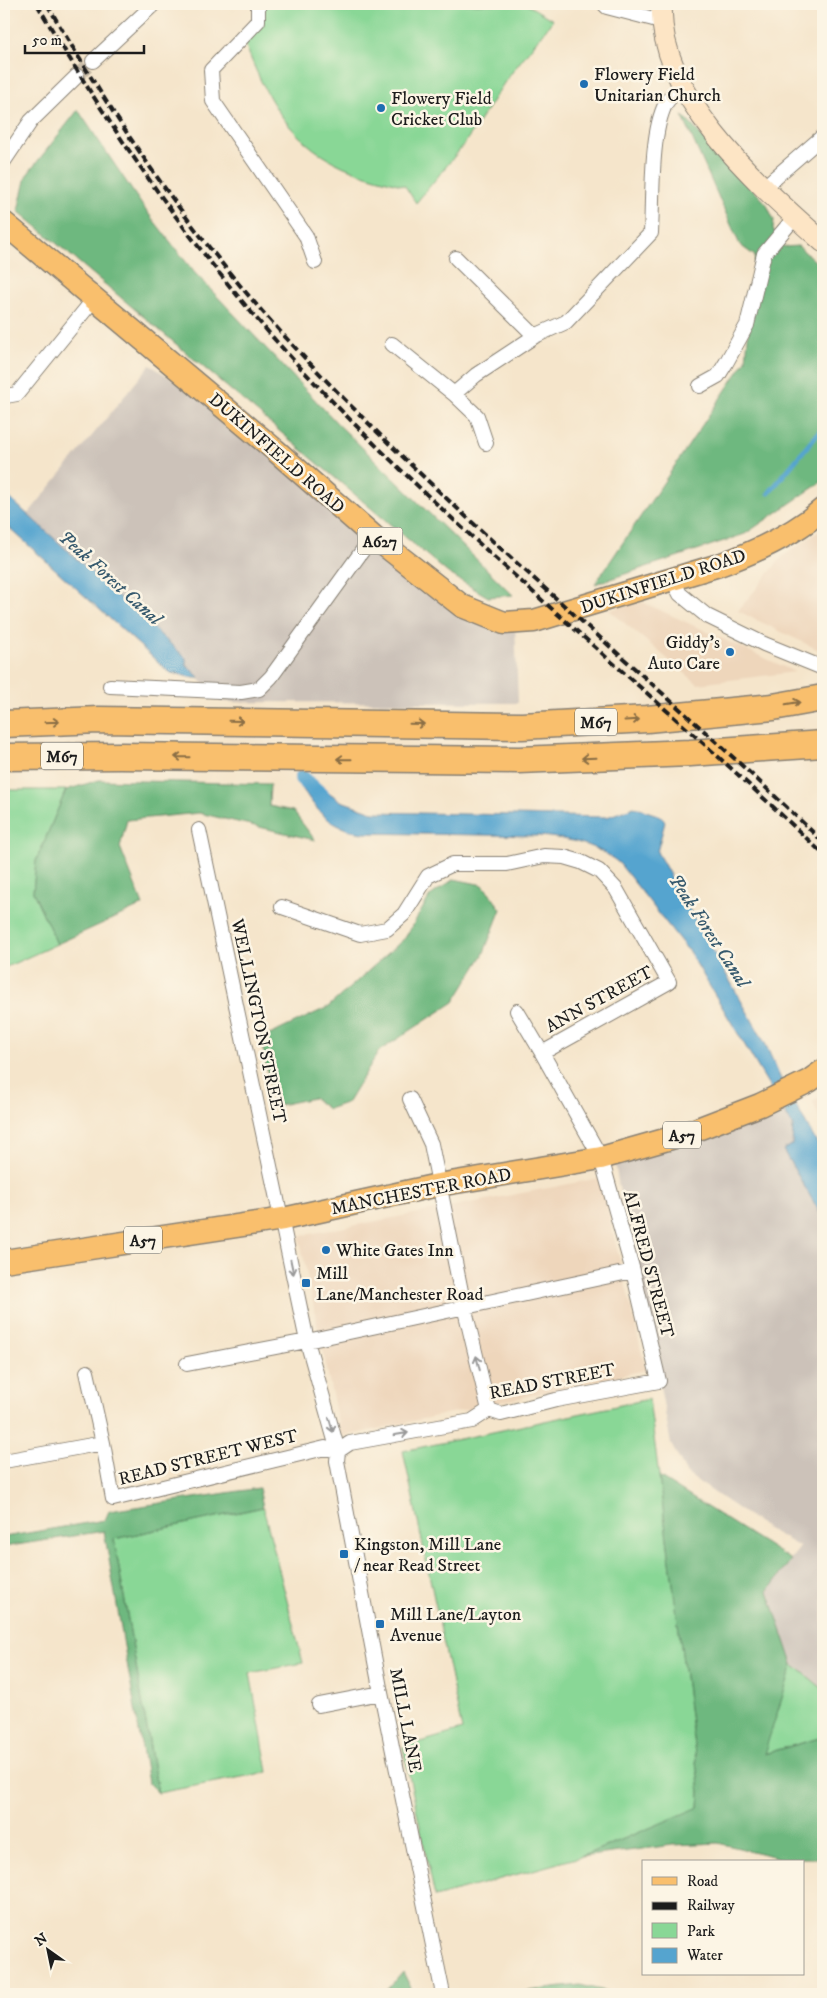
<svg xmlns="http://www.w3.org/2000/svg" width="827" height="1998" font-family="'IM FELL DW Pica',serif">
	<rect width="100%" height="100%" fill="#fcf5e5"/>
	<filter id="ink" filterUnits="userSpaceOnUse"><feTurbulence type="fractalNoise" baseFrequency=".02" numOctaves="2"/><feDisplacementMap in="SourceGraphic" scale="10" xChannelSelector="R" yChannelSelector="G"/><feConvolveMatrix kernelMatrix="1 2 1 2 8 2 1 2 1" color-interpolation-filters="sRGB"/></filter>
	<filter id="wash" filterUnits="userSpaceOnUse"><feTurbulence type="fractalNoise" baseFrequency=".0096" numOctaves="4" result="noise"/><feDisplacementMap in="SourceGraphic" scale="20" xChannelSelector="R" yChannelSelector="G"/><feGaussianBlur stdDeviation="1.12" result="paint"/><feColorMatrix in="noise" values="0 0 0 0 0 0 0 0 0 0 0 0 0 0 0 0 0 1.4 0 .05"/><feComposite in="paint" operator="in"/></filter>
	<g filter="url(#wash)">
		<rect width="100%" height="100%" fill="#f5e5cb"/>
		<path fill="#eed6bb" d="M823,528V652L738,611L783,556Z
			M640,601L795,672L698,684L609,610Z
			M823,1094V1128L813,1102Z
			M600,1178L646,1370L341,1437L299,1236Z"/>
		<path fill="#ccc2b9" d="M150,365L255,433L427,579L515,624L518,703L221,702L186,665V658L28,514Z
			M785,1098L823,1183V1689L793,1664L768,1591L800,1547L766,1528L687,1474L671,1444L659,1381L633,1271L615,1163Z"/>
		<path fill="#89d796" stroke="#527a59" d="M265,4H526L553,20L506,80L463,146L416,203L405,186C388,181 370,177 354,171C291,147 266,99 244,41L264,12Z
			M4,790H66L36,861L33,892L57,944L4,968Z
			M649,1399L700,1792L699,1808L580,1857L435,1897L403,1747L462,1730L403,1451Z
			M263,1507L303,1663L250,1673L268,1772L158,1793L114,1539Z
			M793,1664L823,1689V1737L763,1754Z"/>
		<path fill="#6eb87f" stroke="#456a4e" d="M78,110L144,208L194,272L337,423L513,595L488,597L448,573L18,211L26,176Z
			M682,115L766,203L774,220L773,229L784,247L798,246L823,268V481L745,534L595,584L746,360L755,256L740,245Z
			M99,780L270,784L269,806L293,811L315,840L199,813L127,820L120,847L143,905L57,944L33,892L36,861L66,790Z
			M454,879L483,885L501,909L483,955L454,1002L379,1051L348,1102L328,1109L313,1098L274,1106L261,1039L328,1007L405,938L430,896Z
			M659,1477L791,1560L768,1591L793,1664L764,1754L823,1737V1858H781L718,1843L673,1845L581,1857L699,1807L700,1792Z
			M259,1488L263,1507L114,1539L158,1793L148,1783L104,1531L4,1547V1537L105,1520L109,1511Z
			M403,1972L414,1994H384Z
			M580,1985L618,1994H516L519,1992Z"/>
		<path fill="#55a4cf" stroke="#386076" d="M4,493L186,658V665L200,678C188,679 182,673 170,673L4,523Z
			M298,782H314L341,801L373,812L607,817L634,807L661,816L665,822L657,852L765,1043L780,1077L823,1154V1218L783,1150L792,1145L793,1126L690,953L619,863C595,844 570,839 540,836L363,833C329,828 316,810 298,782Z"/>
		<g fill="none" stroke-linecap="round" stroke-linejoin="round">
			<path stroke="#55a4cf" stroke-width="5" d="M769,493L823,427"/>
			<path stroke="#55a4cf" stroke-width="16" d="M302,778L322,796"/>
		</g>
	</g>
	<g filter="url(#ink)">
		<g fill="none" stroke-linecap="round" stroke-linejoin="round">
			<path stroke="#cabda8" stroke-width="14" stroke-dasharray="14 7" stroke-linecap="butt" d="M77,76L93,61"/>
			<g stroke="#888074" stroke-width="16">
				<path id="minor" d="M258,4V21L211,70L213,101L306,236L315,262
					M604,4L607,7L661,21
					M93,61L154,4
					M4,161L31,121L77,76
					M764,187L823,136
					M456,258L535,336
					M392,344L454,394L477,416L486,443
					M700,386L718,376L726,363L747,325L764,254L795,217
					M4,394L6,396L17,394L94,299
					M454,394L476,375L535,336L566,322L651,233C653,198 650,133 666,103C670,96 677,92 683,87
					M672,578L680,594L707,616L764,644L823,668
					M110,686L241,692L259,689L271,677L373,536
					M199,830L307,1341L338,1451L337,1461L381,1693L443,1994
					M282,907L360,934L387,929L404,914L428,876L453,864H507L544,856L564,857L581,862L599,871L616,889L669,982L542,1053L601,1158L633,1271L659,1381L556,1400L501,1414L489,1410
					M517,1011L542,1053
					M410,1099L431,1144L464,1306L489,1410
					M187,1364L307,1341L633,1271
					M103,1443L113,1499L325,1448L338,1451
					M338,1451L350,1443L472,1421L489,1410
					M4,1461L103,1443L87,1372
					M319,1705L381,1693"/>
			</g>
			<g stroke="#888074" stroke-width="22">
				<path id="secondary" d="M662,4C657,97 759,185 823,242"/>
			</g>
			<g stroke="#888074" stroke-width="25">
				<path id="primary" d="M4,223L275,450L373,536L462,606L504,623L534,621L719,565C756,552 793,535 823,509
					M4,1261L283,1219L438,1185L601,1158L682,1135L760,1105L809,1081L823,1071"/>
			</g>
			<g stroke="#888074" stroke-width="29">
				<path id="motorway" d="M4,724L99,720L522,726L647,719L773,707L823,698
					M4,757L120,756L519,760L690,753L823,744"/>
			</g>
			<use href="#minor" stroke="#fff" stroke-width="14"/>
			<use href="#secondary" stroke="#fde5c5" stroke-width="20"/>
			<use href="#primary" stroke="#f9bf6d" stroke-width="22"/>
			<use href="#motorway" stroke="#f9bf6d" stroke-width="26"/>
			<path stroke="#1c1c1c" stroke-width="4" stroke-dasharray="8 4" stroke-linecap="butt" d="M37,4C107,124 185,238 277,342C444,528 643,681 823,854
				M47,4C116,123 195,240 289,341C455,521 648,672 823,842"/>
		</g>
		<defs><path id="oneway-shaft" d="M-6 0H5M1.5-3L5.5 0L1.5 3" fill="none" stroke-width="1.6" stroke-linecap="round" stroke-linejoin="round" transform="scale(1.25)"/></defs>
		<g stroke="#8a6e44">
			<use href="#oneway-shaft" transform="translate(793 703) rotate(-10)"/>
			<use href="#oneway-shaft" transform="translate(632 720) rotate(-3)"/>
			<use href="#oneway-shaft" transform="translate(236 721) rotate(1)"/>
			<use href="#oneway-shaft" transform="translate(52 722) rotate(-2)"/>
			<use href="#oneway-shaft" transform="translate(417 724) rotate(1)"/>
			<use href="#oneway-shaft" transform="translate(182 757) rotate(-179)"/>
			<use href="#oneway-shaft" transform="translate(589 758) rotate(178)"/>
			<use href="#oneway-shaft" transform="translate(344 759) rotate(-179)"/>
		</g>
		<g stroke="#999">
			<use href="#oneway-shaft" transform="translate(292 1267) rotate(78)"/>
			<use href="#oneway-shaft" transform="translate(478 1363) rotate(-104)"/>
			<use href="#oneway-shaft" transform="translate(331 1425) rotate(74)"/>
			<use href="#oneway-shaft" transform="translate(401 1434) rotate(-10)"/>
		</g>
	</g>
	<g fill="#1f6fb2" stroke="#fcf5e5" stroke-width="2">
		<circle cx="584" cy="84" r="5"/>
		<circle cx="381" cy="108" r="5"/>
		<circle cx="730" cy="652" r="5"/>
		<circle cx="326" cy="1250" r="5"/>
		<rect x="301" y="1278" width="10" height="10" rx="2.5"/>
		<rect x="339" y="1549" width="10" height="10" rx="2.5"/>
		<rect x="375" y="1619" width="10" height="10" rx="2.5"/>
	</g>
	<g text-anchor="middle" stroke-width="5" stroke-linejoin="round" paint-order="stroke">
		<g fill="#fcf5e5" stroke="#5f5d58" stroke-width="1">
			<rect x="357.5" y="527.5" width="45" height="27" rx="4"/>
			<rect x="575" y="708.5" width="42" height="27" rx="4"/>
			<rect x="41" y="742.5" width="42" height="27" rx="4"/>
			<rect x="663" y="1121.5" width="38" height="27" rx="4"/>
			<rect x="124" y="1226.5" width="38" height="27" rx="4"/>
		</g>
		<g font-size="16" font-weight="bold" fill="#1c1c1c">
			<text x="380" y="547">A627</text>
			<text x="596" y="728">M67</text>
			<text x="62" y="762">M67</text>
			<text x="682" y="1141">A57</text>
			<text x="143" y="1246">A57</text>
		</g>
		<g font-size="18" fill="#1c1c1c" stroke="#fcf5e5" text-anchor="start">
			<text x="594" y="80">Flowery Field<tspan x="594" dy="21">Unitarian Church</tspan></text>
			<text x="391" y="104">Flowery Field<tspan x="391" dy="21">Cricket Club</tspan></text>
			<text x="720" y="648" text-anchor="end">Giddy's<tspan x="720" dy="21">Auto Care</tspan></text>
			<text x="336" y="1256">White Gates Inn</text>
			<text x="316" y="1279">Mill<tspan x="316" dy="21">Lane/Manchester Road</tspan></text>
			<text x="354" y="1550">Kingston, Mill Lane<tspan x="354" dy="21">/ near Read Street</tspan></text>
			<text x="390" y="1620">Mill Lane/Layton<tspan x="390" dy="21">Avenue</tspan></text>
		</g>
		<g font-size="18" fill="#1c1c1c" stroke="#fcf5e5">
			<text transform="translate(277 453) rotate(41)" y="6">DUKINFIELD ROAD</text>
			<text transform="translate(663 581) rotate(-18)" y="6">DUKINFIELD ROAD</text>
			<text transform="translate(599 999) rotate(-29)" y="6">ANN STREET</text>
			<text transform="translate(259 1021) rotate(78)" y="6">WELLINGTON STREET</text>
			<text transform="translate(421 1191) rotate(-11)" y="6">MANCHESTER ROAD</text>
			<text transform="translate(649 1264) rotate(75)" y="6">ALFRED STREET</text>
			<text transform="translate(552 1381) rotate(-11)" y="6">READ STREET</text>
			<text transform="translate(208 1457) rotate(-14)" y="6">READ STREET WEST</text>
			<text transform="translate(406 1720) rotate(79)" y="6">MILL LANE</text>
		</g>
		<g font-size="19" font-style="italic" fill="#36596d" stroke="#fcf5e5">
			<text transform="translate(111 577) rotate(42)" y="7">Peak Forest Canal</text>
			<text transform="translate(710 930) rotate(57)" y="7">Peak Forest Canal</text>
		</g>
	</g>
	<rect width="827" height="1998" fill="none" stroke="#fcf5e5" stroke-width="20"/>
	<rect x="642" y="1860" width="162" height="115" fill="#fcf5e5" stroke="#a29e95"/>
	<rect x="652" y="1877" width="25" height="8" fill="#f9bf6d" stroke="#a29e95"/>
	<text x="687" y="1886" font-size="15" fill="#1c1c1c">Road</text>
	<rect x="652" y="1902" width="25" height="8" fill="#1c1c1c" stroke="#a29e95"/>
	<text x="687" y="1910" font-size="15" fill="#1c1c1c">Railway</text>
	<rect x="652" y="1923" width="25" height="15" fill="#89d796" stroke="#a29e95"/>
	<text x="687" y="1936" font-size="15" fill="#1c1c1c">Park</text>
	<rect x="652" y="1948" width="25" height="15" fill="#55a4cf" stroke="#a29e95"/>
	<text x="687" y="1960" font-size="15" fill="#1c1c1c">Water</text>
	<g transform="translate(48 1950) rotate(327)" stroke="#fcf5e5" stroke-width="4" paint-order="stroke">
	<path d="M0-4L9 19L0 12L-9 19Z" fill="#1c1c1c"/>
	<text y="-8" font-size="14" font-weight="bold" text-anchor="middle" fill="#1c1c1c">N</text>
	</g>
	<path d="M25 45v8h119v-8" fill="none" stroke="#1c1c1c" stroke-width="2.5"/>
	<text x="32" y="45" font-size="15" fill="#1c1c1c" stroke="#fcf5e5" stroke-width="4" paint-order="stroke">50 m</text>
</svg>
